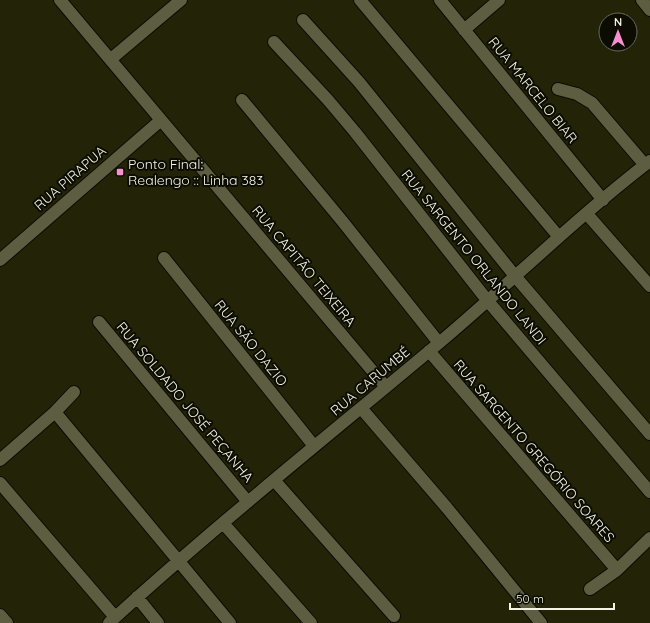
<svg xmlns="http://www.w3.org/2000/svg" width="650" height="623" font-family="Quicksand,sans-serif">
	<rect width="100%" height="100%" fill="#232308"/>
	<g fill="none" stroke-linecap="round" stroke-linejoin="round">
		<g stroke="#0d0c00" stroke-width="14">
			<path id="minor" d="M60,0L386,387
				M360,0L559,237
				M440,0L603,200
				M642,0L650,10
				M303,20L359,82L515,276L650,434
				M464,30L499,0
				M274,42L328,100L355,132L487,300L650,492
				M111,59L181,0
				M558,89L577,94L592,103L645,165
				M242,100L343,222L439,343
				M587,214L650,286
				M164,258L314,446
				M0,260L161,120
				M99,322L248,502
				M429,351L617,570
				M361,408L447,508L541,623
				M55,412L230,623
				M0,460L55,412L74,392
				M274,480L394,616
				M0,483L115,617
				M223,523L311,623
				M590,589L617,570L650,538
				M137,597L158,623
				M0,615L7,623
				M109,623C215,526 328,436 439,343C510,283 576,218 650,161"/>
		</g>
		<use href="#minor" stroke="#5c5d41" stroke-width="12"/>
	</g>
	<rect fill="#f690cf" stroke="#0c0c03" stroke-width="1.5" x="116" y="168" width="8" height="8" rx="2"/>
	<g text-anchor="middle" stroke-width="4" stroke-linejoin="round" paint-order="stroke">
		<g font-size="14" fill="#f3f4e4" stroke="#0c0c03">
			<text transform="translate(533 90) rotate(51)" y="5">RUA MARCELO BIAR</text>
			<text transform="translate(70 178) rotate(-41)" y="5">RUA PIRAPUA</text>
			<text transform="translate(474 257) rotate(51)" y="5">RUA SARGENTO ORLANDO LANDI</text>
			<text transform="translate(304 266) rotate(50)" y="5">RUA CAPITÃO TEIXEIRA</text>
			<text transform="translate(251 343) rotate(51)" y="5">RUA SÃO DAZIO</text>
			<text transform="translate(370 381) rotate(-40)" y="5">RUA CARUMBÉ</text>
			<text transform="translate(185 402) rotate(50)" y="5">RUA SOLDADO JOSÉ PEÇANHA</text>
			<text transform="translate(534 451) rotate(49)" y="5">RUA SARGENTO GREGÓRIO SOARES</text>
		</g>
		<g font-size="14" fill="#f3f4e4" stroke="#0c0c03" text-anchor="start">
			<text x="128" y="169">Ponto Final:<tspan x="128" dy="16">Realengo :: Linha 383</tspan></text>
		</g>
	</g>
	<g transform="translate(618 32)"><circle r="19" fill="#0c0c03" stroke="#68695d"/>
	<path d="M0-3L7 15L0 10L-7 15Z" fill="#f690cf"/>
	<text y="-6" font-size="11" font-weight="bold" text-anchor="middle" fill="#f3f4e4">N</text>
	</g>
	<path d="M510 603v6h104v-6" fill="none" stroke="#f3f4e4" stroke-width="2"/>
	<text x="516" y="603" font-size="12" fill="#f3f4e4" stroke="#0c0c03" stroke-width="3" paint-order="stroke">50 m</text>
</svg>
